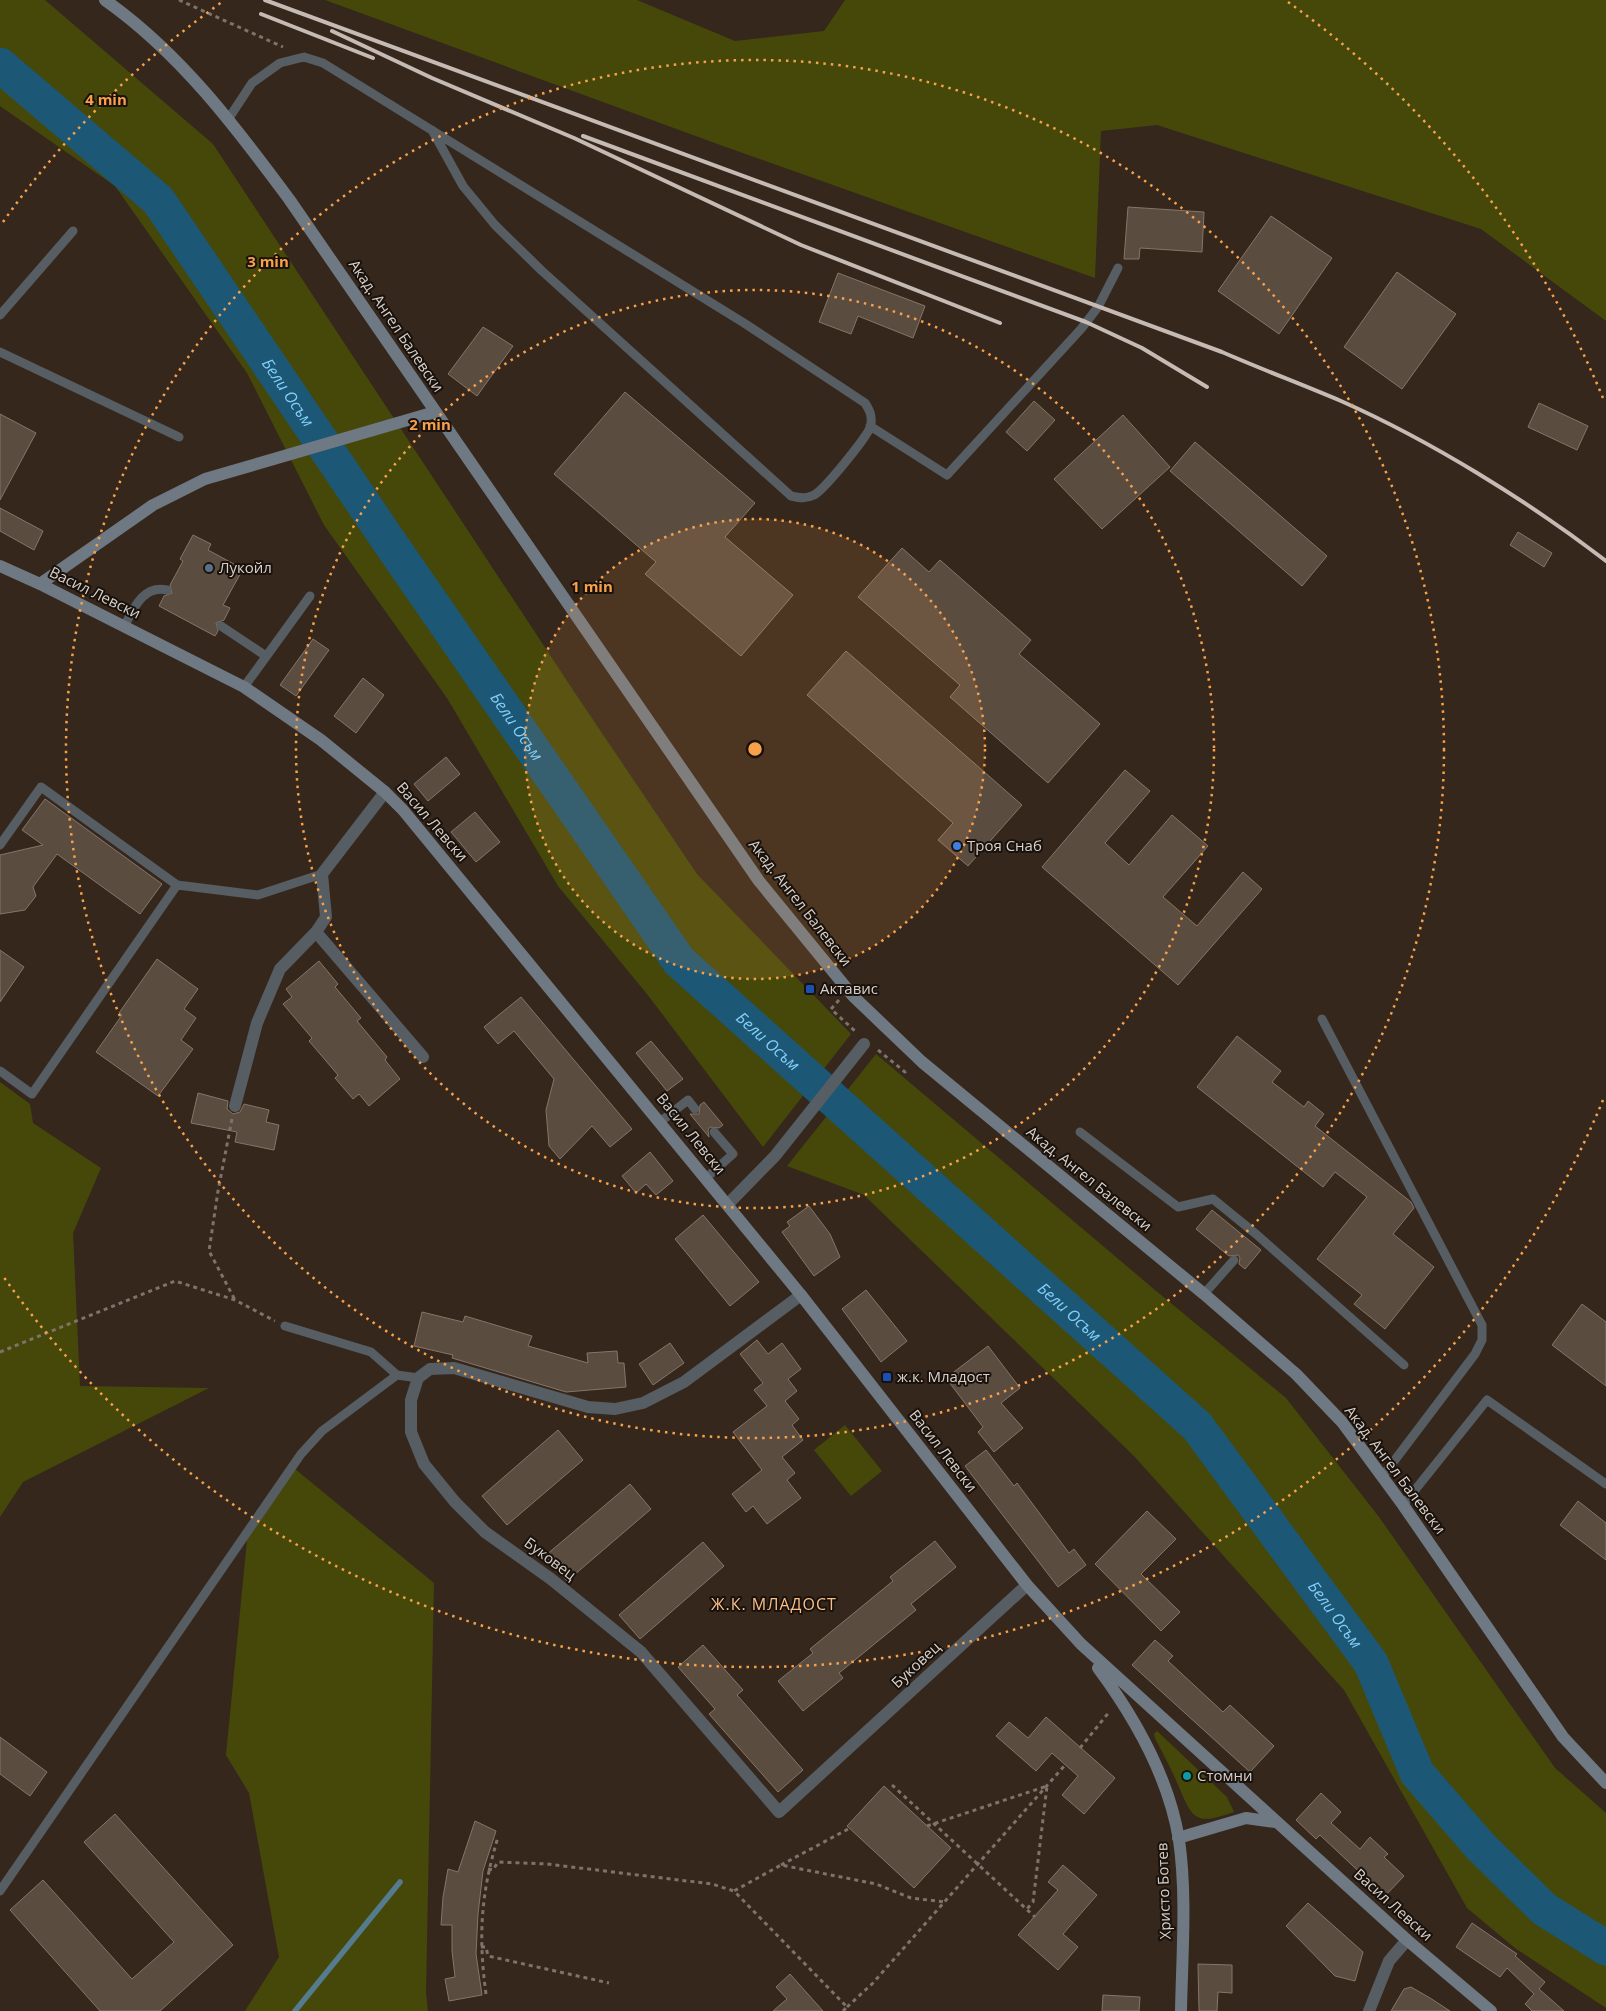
<svg xmlns="http://www.w3.org/2000/svg" width="1606" height="2011" font-family="'Open Sans',sans-serif">
	<rect width="100%" height="100%" fill="#35271c"/>
	<path fill="#46480a" d="M0,0H45L213,144L577,696L697,874L851,1034L763,1147L647,994L558,886L447,698L324,525L247,373L115,186L0,106Z
		M325,0H637L735,41L824,31L845,0H1606V321L1481,229L1157,125L1101,131L1095,278L723,146Z
		M876,1054L1155,1290L1286,1398L1379,1517L1555,1768L1606,1813V2008L1515,1948L1467,1908L1344,1690L1134,1456L864,1195L787,1166Z
		M0,1082L30,1104L33,1123L101,1168L73,1233L80,1386L209,1388L23,1482L0,1517Z
		M845,1425L882,1471L851,1496L814,1450Z
		M295,1469L434,1583L426,1993L428,2011H245L279,1957L249,1793L226,1755L247,1540Z
		M1157,1731L1227,1797L1234,1812C1197,1825 1193,1821 1179,1787C1172,1770 1163,1754 1155,1738L1154,1734Z"/>
	<g fill="none" stroke-linecap="round" stroke-linejoin="round">
		<path stroke="#557b8e" stroke-width="5.5" d="M295,2011L400,1882"/>
		<path stroke="#1c5775" stroke-width="35" id="s1" d="M0,65L158,200L388,540L679,961L1197,1426L1371,1663L1417,1773L1480,1846L1544,1909L1606,1948"/>
	</g>
	<path fill="#5b4c40" stroke="#867568" d="M1128,207L1204,212L1202,252L1140,248L1139,259H1124Z
		M1271,216L1332,258L1279,334L1218,291Z
		M1397,272L1456,314L1402,389L1344,347Z
		M838,273L925,306L913,338L858,316L851,334L819,322Z
		M483,327L513,346L477,396L448,374Z
		M625,392L755,503L725,537L793,595L741,656L645,574L656,562L554,474Z
		M1034,401L1055,420L1027,451L1006,432Z
		M1539,403L1588,426L1577,450L1528,427Z
		M0,414L36,433L0,500Z
		M1123,415L1170,467L1102,529L1054,479Z
		M1195,442L1327,556L1302,586L1170,471Z
		M0,508L43,531L34,550L0,531Z
		M1518,532L1552,553L1544,567L1510,545Z
		M193,535L211,544L208,550L243,569L223,605L230,608L224,620L216,623L218,631L215,636L159,606L164,596L172,593L170,585L183,561L180,559Z
		M902,548L929,572L940,560L1031,640L1019,654L1100,724L1048,783L950,697L960,685L858,597Z
		M313,639L329,650L296,696L280,685Z
		M846,651L1022,805L968,866L938,840L953,823L807,695Z
		M363,678L384,695L356,733L334,716Z
		M446,757L460,774L428,801L414,784Z
		M1125,770L1150,791L1105,843L1129,865L1172,815L1208,846L1163,897L1197,926L1243,872L1262,889L1178,985L1042,867Z
		M45,799L162,884L140,914L57,854L33,887L36,896L25,910L0,914V855L43,845L22,830Z
		M475,812L500,842L476,862L451,832Z
		M0,950L24,967L0,1002Z
		M157,959L198,989L184,1009L196,1018L181,1040L193,1049L158,1096L96,1052L122,1015L119,1013Z
		M319,961L338,984L335,987L361,1018L357,1021L387,1057L385,1060L400,1079L369,1106L359,1094L353,1099L335,1078L338,1075L309,1041L312,1038L283,1004L292,997L286,989Z
		M521,997L632,1129L610,1147L592,1126L560,1159L549,1146L546,1110L554,1079L514,1031L498,1044L484,1027Z
		M1237,1036L1281,1071L1272,1082L1304,1107L1308,1101L1324,1114L1315,1126L1411,1202L1414,1208L1393,1234L1434,1267L1385,1329L1354,1304L1362,1295L1317,1259L1367,1197L1335,1172L1323,1187L1197,1087Z
		M651,1041L683,1079L667,1091L636,1053Z
		M198,1093L228,1101L227,1109L233,1114L240,1112L244,1104L269,1110L266,1122L279,1125L274,1150L235,1142L237,1132L191,1123Z
		M704,1102L723,1125L719,1128L710,1127L708,1130L709,1137L690,1114H699L700,1105Z
		M650,1152L673,1181L656,1195L646,1184L636,1193L622,1176Z
		M809,1206L830,1234L840,1257L814,1276L782,1232L790,1226L787,1222Z
		M1212,1210L1261,1250L1245,1269L1239,1264L1240,1258L1238,1255L1229,1256L1196,1229Z
		M703,1215L759,1282L730,1306L675,1239Z
		M866,1290L907,1341L881,1362L842,1309Z
		M1582,1304L1606,1322V1386L1552,1345Z
		M422,1312L463,1322L465,1316L532,1336L528,1346L588,1363L587,1353L617,1351L618,1363H624L626,1387L566,1392L452,1358L453,1355L414,1346Z
		M757,1340L768,1354L782,1343L801,1369L788,1379L797,1391L785,1401L799,1419L792,1425L803,1440L782,1457L795,1473L787,1480L801,1498L767,1524L753,1506L746,1512L732,1494L762,1470L733,1432L767,1406L754,1390L763,1383L740,1354Z
		M670,1343L684,1363L653,1385L639,1364Z
		M988,1346L1020,1388L1001,1403L1023,1428L994,1452L978,1432L983,1427L946,1378Z
		M558,1430L583,1460L507,1525L482,1496Z
		M986,1450L1014,1486L1017,1483L1069,1553L1074,1549L1086,1565L1058,1587L965,1466Z
		M630,1484L651,1509L567,1581L545,1556Z
		M1578,1501L1606,1523V1560L1560,1525Z
		M1147,1511L1176,1539L1141,1574L1180,1612L1161,1631L1095,1564Z
		M935,1541L956,1567L911,1604L916,1610L839,1673L843,1678L803,1711L778,1681L813,1653L810,1649L893,1581L890,1577Z
		M703,1542L724,1566L640,1639L619,1615Z
		M1155,1640L1173,1656L1168,1661L1223,1712L1230,1705L1274,1746L1250,1772L1132,1665Z
		M703,1645L743,1690L737,1695L803,1770L778,1792L709,1714L715,1709L678,1667Z
		M1046,1717L1115,1778L1084,1814L1062,1795L1078,1776L1052,1753L1036,1771L996,1736L1009,1722L1028,1738Z
		M0,1737L47,1772L30,1796L0,1774Z
		M884,1786L951,1848L914,1888L847,1826Z
		M1321,1793L1341,1812L1331,1823L1360,1849L1370,1837L1388,1854L1384,1857L1404,1876L1385,1896L1320,1835L1316,1839L1296,1820Z
		M115,1814L233,1945L160,2011H100L10,1910L43,1880L132,1979L174,1942L84,1842Z
		M475,1821L496,1831L483,1871L478,1914L476,1954L482,1995L449,2001L445,1979L455,1977L452,1951V1925H441L443,1897L448,1869L458,1872Z
		M1063,1865L1097,1895L1063,1934L1078,1947L1058,1970L1018,1935L1058,1890L1048,1882Z
		M1308,1903L1363,1952L1355,1981L1335,1976L1286,1926Z
		M1472,1923L1517,1954L1515,1956L1545,1982L1539,1989L1564,2011H1532L1525,2004L1534,1994L1507,1968L1500,1977L1456,1947Z
		M1198,1964L1232,1965V1993L1218,1992L1217,2011H1199Z
		M790,1974L823,2011H773L787,1999L776,1987Z
		M1411,1987L1430,1998L1450,2011H1391L1404,1989Z
		M1103,1995L1140,1997L1139,2011H1102Z"/>
	<g fill="none" stroke-linecap="round" stroke-linejoin="round">
		<path stroke="#7e7369" stroke-width="3" stroke-dasharray="4 4" stroke-linecap="butt" d="M179,0L283,47
			M839,1000L831,1009L856,1032
			M878,1050L905,1072L908,1068
			M232,1119L218,1191L209,1251L235,1300
			M0,1352L175,1281L235,1300L275,1321
			M1080,1748L1110,1711
			M892,1785L1035,1917
			M927,1826L1047,1786L1033,1902L1027,1909
			M781,1865L850,1828
			M488,1869L493,1870L498,1862L547,1864L712,1884L734,1891
			M481,1947H486L488,1956L609,1983
			M486,1994C478,1935 481,1893 498,1837
			M847,2007L873,1983L1065,1765
			M843,2011L847,2007L734,1891L781,1865L876,1884L911,1898L945,1902"/>
		<path stroke="#565d63" stroke-width="9" d="M229,118L252,83L280,63L304,57L323,63L744,323L865,403C870,411 872,415 871,425C869,435 824,490 814,495C806,499 800,498 791,496L541,270L495,225L463,186L432,130
			M0,315L73,231
			M0,352L179,437
			M870,426L947,475L1081,329L1098,307L1118,268
			M125,625C134,608 143,585 167,590
			M221,626L266,656
			M244,687L310,596
			M0,845L41,787L177,885L258,895L322,874
			M1322,1019L1482,1325V1340L1475,1354L1382,1477
			M0,1071L32,1094L177,885
			M660,1122L688,1100L695,1109
			M1080,1132L1178,1207L1213,1199L1256,1234L1404,1365
			M706,1178L733,1154L714,1132
			M1204,1294L1234,1260
			M285,1326L371,1352L397,1375
			M1403,1505L1487,1400L1606,1484
			M0,1891L301,1454L322,1431L397,1375L418,1378"/>
		<path stroke="#565d63" stroke-width="12" d="M316,932L423,1057
			M235,1106L257,1023L280,969L316,932L326,917L322,874L385,792
			M728,1204L775,1156L864,1044
			M801,1295L684,1382L643,1403L615,1409L588,1407L454,1368L430,1369L418,1378L411,1400V1432L424,1464L455,1502L485,1532L551,1579L641,1652L779,1812L1027,1585
			M1369,2011L1389,1961L1407,1940"/>
		<path stroke="#6f7983" stroke-width="12" d="M105,0C180,53 235,126 289,199L759,881L853,996L922,1062L1204,1294L1296,1374L1342,1422L1403,1505L1563,1737L1606,1783
			M0,566L40,584L244,687L321,740L385,792L403,810L801,1295L1027,1585L1081,1644L1407,1940L1491,2011
			M40,584L153,505L205,479L435,412
			M1098,1668C1135,1718 1169,1778 1179,1840C1187,1896 1182,1955 1181,2011
			M1178,1838L1246,1818L1275,1822"/>
		<path stroke="#c5bbb4" stroke-width="4" d="M265,0L1222,352C1261,369 1301,384 1341,401C1431,441 1528,501 1606,561
			M261,14L373,58
			M332,31L432,78L574,138L801,245L1000,323
			M583,136L1086,322L1142,348L1207,387"/>
	</g>
	<circle cx="755" cy="749" r="230" fill="#f8a14a" fill-opacity=".12"/>
	<g fill="none" stroke="#f8a14a" stroke-width="2.5" stroke-dasharray="2.5 5">
		<circle cx="755" cy="749" r="230"/>
		<circle cx="755" cy="749" r="459"/>
		<circle cx="755" cy="749" r="689"/>
		<path d="M1603 1100A918 918 0 0 1 3 1276M3 222A918 918 0 0 1 222 2M1288 2A918 918 0 0 1 1603 398"/>
	</g>
	<circle fill="#5c6f8a" stroke="#18110c" stroke-width="2" cx="209" cy="568" r="5"/>
	<circle fill="#3f7fe0" stroke="#18110c" stroke-width="2" cx="957" cy="846" r="5"/>
	<g fill="#1a4fb4" stroke="#18110c" stroke-width="2">
		<rect x="805" y="984" width="10" height="10" rx="2.5"/>
		<rect x="882" y="1372" width="10" height="10" rx="2.5"/>
	</g>
	<circle fill="#0f9aa8" stroke="#18110c" stroke-width="2" cx="1187" cy="1776" r="5"/>
	<g text-anchor="middle" stroke-width="4" stroke-linejoin="round" paint-order="stroke">
		<g font-size="15" fill="#d9d0c9" stroke="#18110c">
			<text transform="translate(396 326) rotate(56)" y="5">Акад. Ангел Балевски</text>
			<text transform="translate(95 593) rotate(26)" y="5">Васил Левски</text>
			<text transform="translate(432 822) rotate(49)" y="5">Васил Левски</text>
			<text transform="translate(800 903) rotate(52)" y="5">Акад. Ангел Балевски</text>
			<text transform="translate(691 1134) rotate(51)" y="5">Васил Левски</text>
			<text transform="translate(1089 1179) rotate(39)" y="5">Акад. Ангел Балевски</text>
			<text transform="translate(943 1451) rotate(52)" y="5">Васил Левски</text>
			<text transform="translate(1395 1470) rotate(53)" y="5">Акад. Ангел Балевски</text>
			<text transform="translate(550 1559) rotate(37)" y="5">Буковец</text>
			<text transform="translate(916 1665) rotate(-43)" y="5">Буковец</text>
			<text transform="translate(1164 1891) rotate(-92)" y="5">Христо Ботев</text>
			<text transform="translate(1393 1905) rotate(42)" y="5">Васил Левски</text>
		</g>
		<g font-size="15" fill="#d9d0c9" stroke="#18110c" text-anchor="start">
			<text x="219" y="573">Лукойл</text>
			<text x="967" y="851">Троя Снаб</text>
			<text x="820" y="994">Актавис</text>
			<text x="897" y="1382">ж.к. Младост</text>
			<text x="1197" y="1781">Стомни</text>
		</g>
		<g font-size="16" font-style="italic" fill="#83cef8" stroke="#18110c">
			<text dy="6" stroke="none"><textPath href="#s1" startOffset="440">Бели Осъм</textPath></text>
			<text dy="6" stroke="none"><textPath href="#s1" startOffset="845">Бели Осъм</textPath></text>
			<text dy="6" stroke="none"><textPath href="#s1" startOffset="1250">Бели Осъм</textPath></text>
			<text dy="6" stroke="none"><textPath href="#s1" startOffset="1655">Бели Осъм</textPath></text>
			<text dy="6" stroke="none"><textPath href="#s1" startOffset="2060">Бели Осъм</textPath></text>
		</g>
		<g font-size="16" letter-spacing="1" fill="#fcbf88" stroke="#18110c">
			<text x="774" y="1610">Ж.К. МЛАДОСТ</text>
		</g>
	</g>
	<circle cx="755" cy="749" r="8" fill="#f8a14a" stroke="#18110c" stroke-width="2.5"/>
	<g font-size="15" text-anchor="middle" font-weight="bold" fill="#f8a14a" stroke="#18110c" stroke-width="4" stroke-linejoin="round" paint-order="stroke">
		<text x="106" y="105">4 min</text>
		<text x="268" y="267">3 min</text>
		<text x="430" y="430">2 min</text>
		<text x="592" y="592">1 min</text>
	</g>
</svg>
